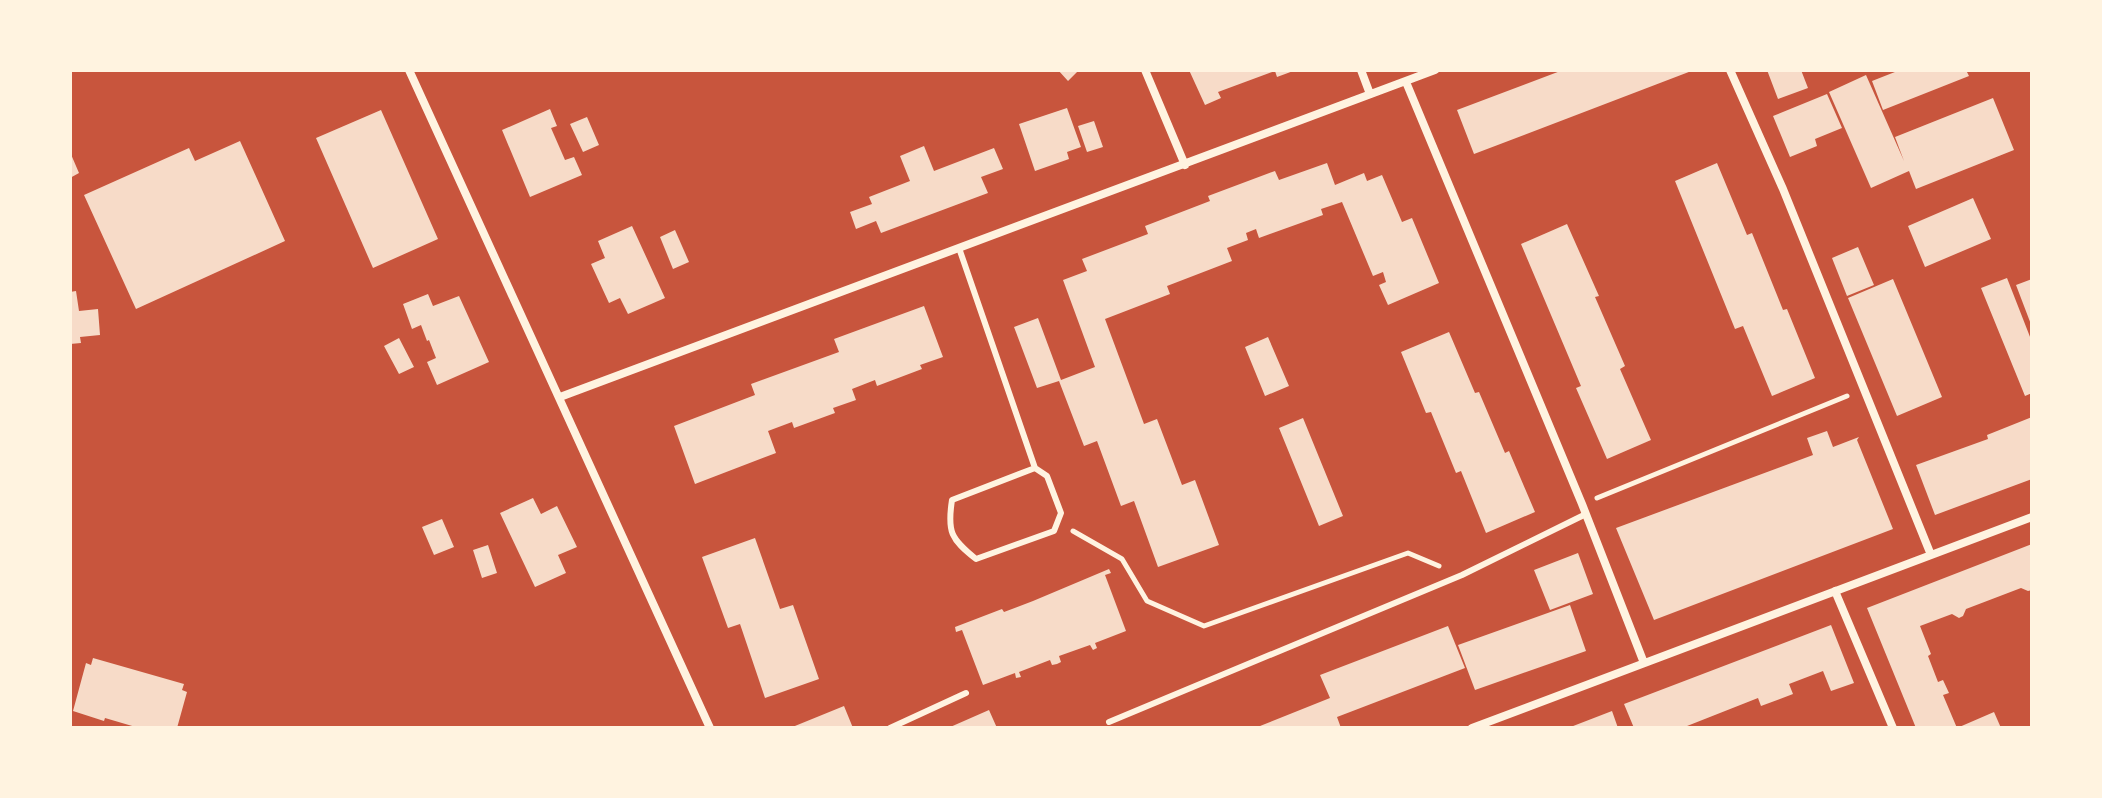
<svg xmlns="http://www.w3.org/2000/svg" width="2102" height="798" font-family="Barlow,sans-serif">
	<rect width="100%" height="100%" fill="#c8553d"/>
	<path fill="#f7dbc8" d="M1058,70H1079L1068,81Z
		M1189,70H1296L1277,77L1275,71L1218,92L1221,98L1205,105Z
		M1563,70H1694L1474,154L1457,110Z
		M1767,70H1801L1808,88L1778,99Z
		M1900,70H1966L1969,76L1883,110L1872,81Z
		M1866,75L1904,161L1895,137L1993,98L2014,150L1916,189L1909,171L1871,188L1829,92Z
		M1827,94L1842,128L1815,139L1817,146L1790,157L1773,116Z
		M1067,108L1081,147L1067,152L1069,159L1035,171L1019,124Z
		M550,109L557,126L551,128L565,160L574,157L582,175L530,197L502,130Z
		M381,110L438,239L373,268L316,138Z
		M587,117L599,145L583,152L570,124Z
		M1094,121L1103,147L1087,152L1078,126Z
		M240,141L285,241L136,309L84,195L189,148L195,161Z
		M924,146L934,171L994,148L1003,169L981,177L988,193L881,233L876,221L856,229L850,212L872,204L869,197L910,181L900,156Z
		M70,152L79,173L70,178Z
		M1327,163L1335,185L1364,173L1367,181L1382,175L1402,222L1412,218L1439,283L1388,305L1379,285L1386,282L1383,272L1373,276L1342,202L1321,209L1323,215L1259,238L1256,229L1246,233L1248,240L1227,248L1232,261L1167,286L1170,294L1105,319L1144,424L1157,419L1182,485L1195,480L1219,545L1158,567L1134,501L1121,506L1097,441L1084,446L1059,381L1037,388L1014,327L1038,318L1061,380L1095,367L1063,280L1087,271L1082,259L1148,234L1145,226L1210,201L1208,196L1275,171L1279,180Z
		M1717,163L1747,235L1752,233L1783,310L1787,309L1815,378L1772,396L1743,326L1735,329L1675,181Z
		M1973,198L1991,239L1925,267L1908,226Z
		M1567,224L1599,296L1595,297L1625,366L1620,369L1651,440L1607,459L1576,388L1581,386L1521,244Z
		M632,226L665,298L628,314L620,298L609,303L591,264L605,258L598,241Z
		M675,230L689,262L673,269L660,237Z
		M1858,247L1874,285L1847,296L1832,258Z
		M2007,278L2032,342V393L2025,396L1981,288Z
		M1893,279L1942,397L1897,416L1848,298Z
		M2032,279V327L2016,285Z
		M76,291L79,311L98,309L100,335L80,337L81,343L70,344V292Z
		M428,294L433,306L459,296L489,362L437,385L427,362L436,358L429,340L427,341L421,325L412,329L403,304Z
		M924,306L943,357L920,365L922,369L877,386L875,380L852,389L856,400L833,408L835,413L794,428L792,422L768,431L776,453L695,484L674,426L755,395L751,384L839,352L834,339Z
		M1449,332L1475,393L1479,392L1505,453L1509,451L1535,512L1486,533L1461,471L1456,473L1431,412L1426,413L1401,352Z
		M1268,337L1289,386L1265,396L1245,347Z
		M399,338L414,367L399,374L384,346Z
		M2032,417V479L1935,515L1916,465L1988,439L1987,435Z
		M1303,418L1343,516L1319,526L1279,428Z
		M1827,431L1833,447L1859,437L1857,440L1893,529L1654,620L1616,528L1813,455L1807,438Z
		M533,498L541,514L557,506L577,547L558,555L566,573L535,587L500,513Z
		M442,519L454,547L434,555L422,527Z
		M755,538L780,609L793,605L819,679L765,698L740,624L728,628L702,557Z
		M2032,544V590L2028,591L2021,588L1966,609L1963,616L1959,618L1952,614L1920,626L1931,654L1928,656L1938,682L1943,680L1949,693L1943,695L1957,728L1994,712L2001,728H1916L1867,608Z
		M488,545L497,573L482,578L473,550Z
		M1578,553L1593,594L1550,610L1534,570Z
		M1109,569L1111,573L1105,575L1126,631L1095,643L1097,648L1093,650L1090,645L1059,656L1061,662L1057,664L1052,665L1050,660L1019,672L1021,677L1016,678L1015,673L983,685L962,630L956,632L955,627L1002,609L1004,612L1033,601Z
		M1570,605L1586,651L1475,690L1458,645Z
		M1831,625L1854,683L1831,691L1823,671L1789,684L1793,694L1761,706L1758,698L1682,728H1634L1624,704Z
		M1448,626L1465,668L1337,717L1341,728H1255L1330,698L1320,675Z
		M93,658L184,684L182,690L187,692L177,728H139L105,718L104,721L73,711L86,663L91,665Z
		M844,706L853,728H790Z
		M989,710L997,728H948Z
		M1612,711L1618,728H1568Z"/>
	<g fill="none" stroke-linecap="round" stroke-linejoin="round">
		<path stroke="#fff3e0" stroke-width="5" d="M1597,498L1847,396
			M1073,531L1122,559L1147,601L1204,626L1408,553L1439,566"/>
		<path stroke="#fff3e0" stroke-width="6" d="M959,248L1035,468L952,500C947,532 951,539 976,559L1054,531L1061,513L1047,476L1035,468
			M1109,722L1462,575L1586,514
			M890,728L966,693"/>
		<path stroke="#fff3e0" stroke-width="8" d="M409,70L710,728
			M1145,70L1185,165
			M1361,70L1370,94
			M1730,70L1783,189L1931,555
			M1406,82L1582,504L1644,663
			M560,397L1435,70
			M1835,591L1893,728
			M1472,728L2032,517"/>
	</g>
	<rect width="2102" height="798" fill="none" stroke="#fff3e0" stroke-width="144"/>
</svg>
